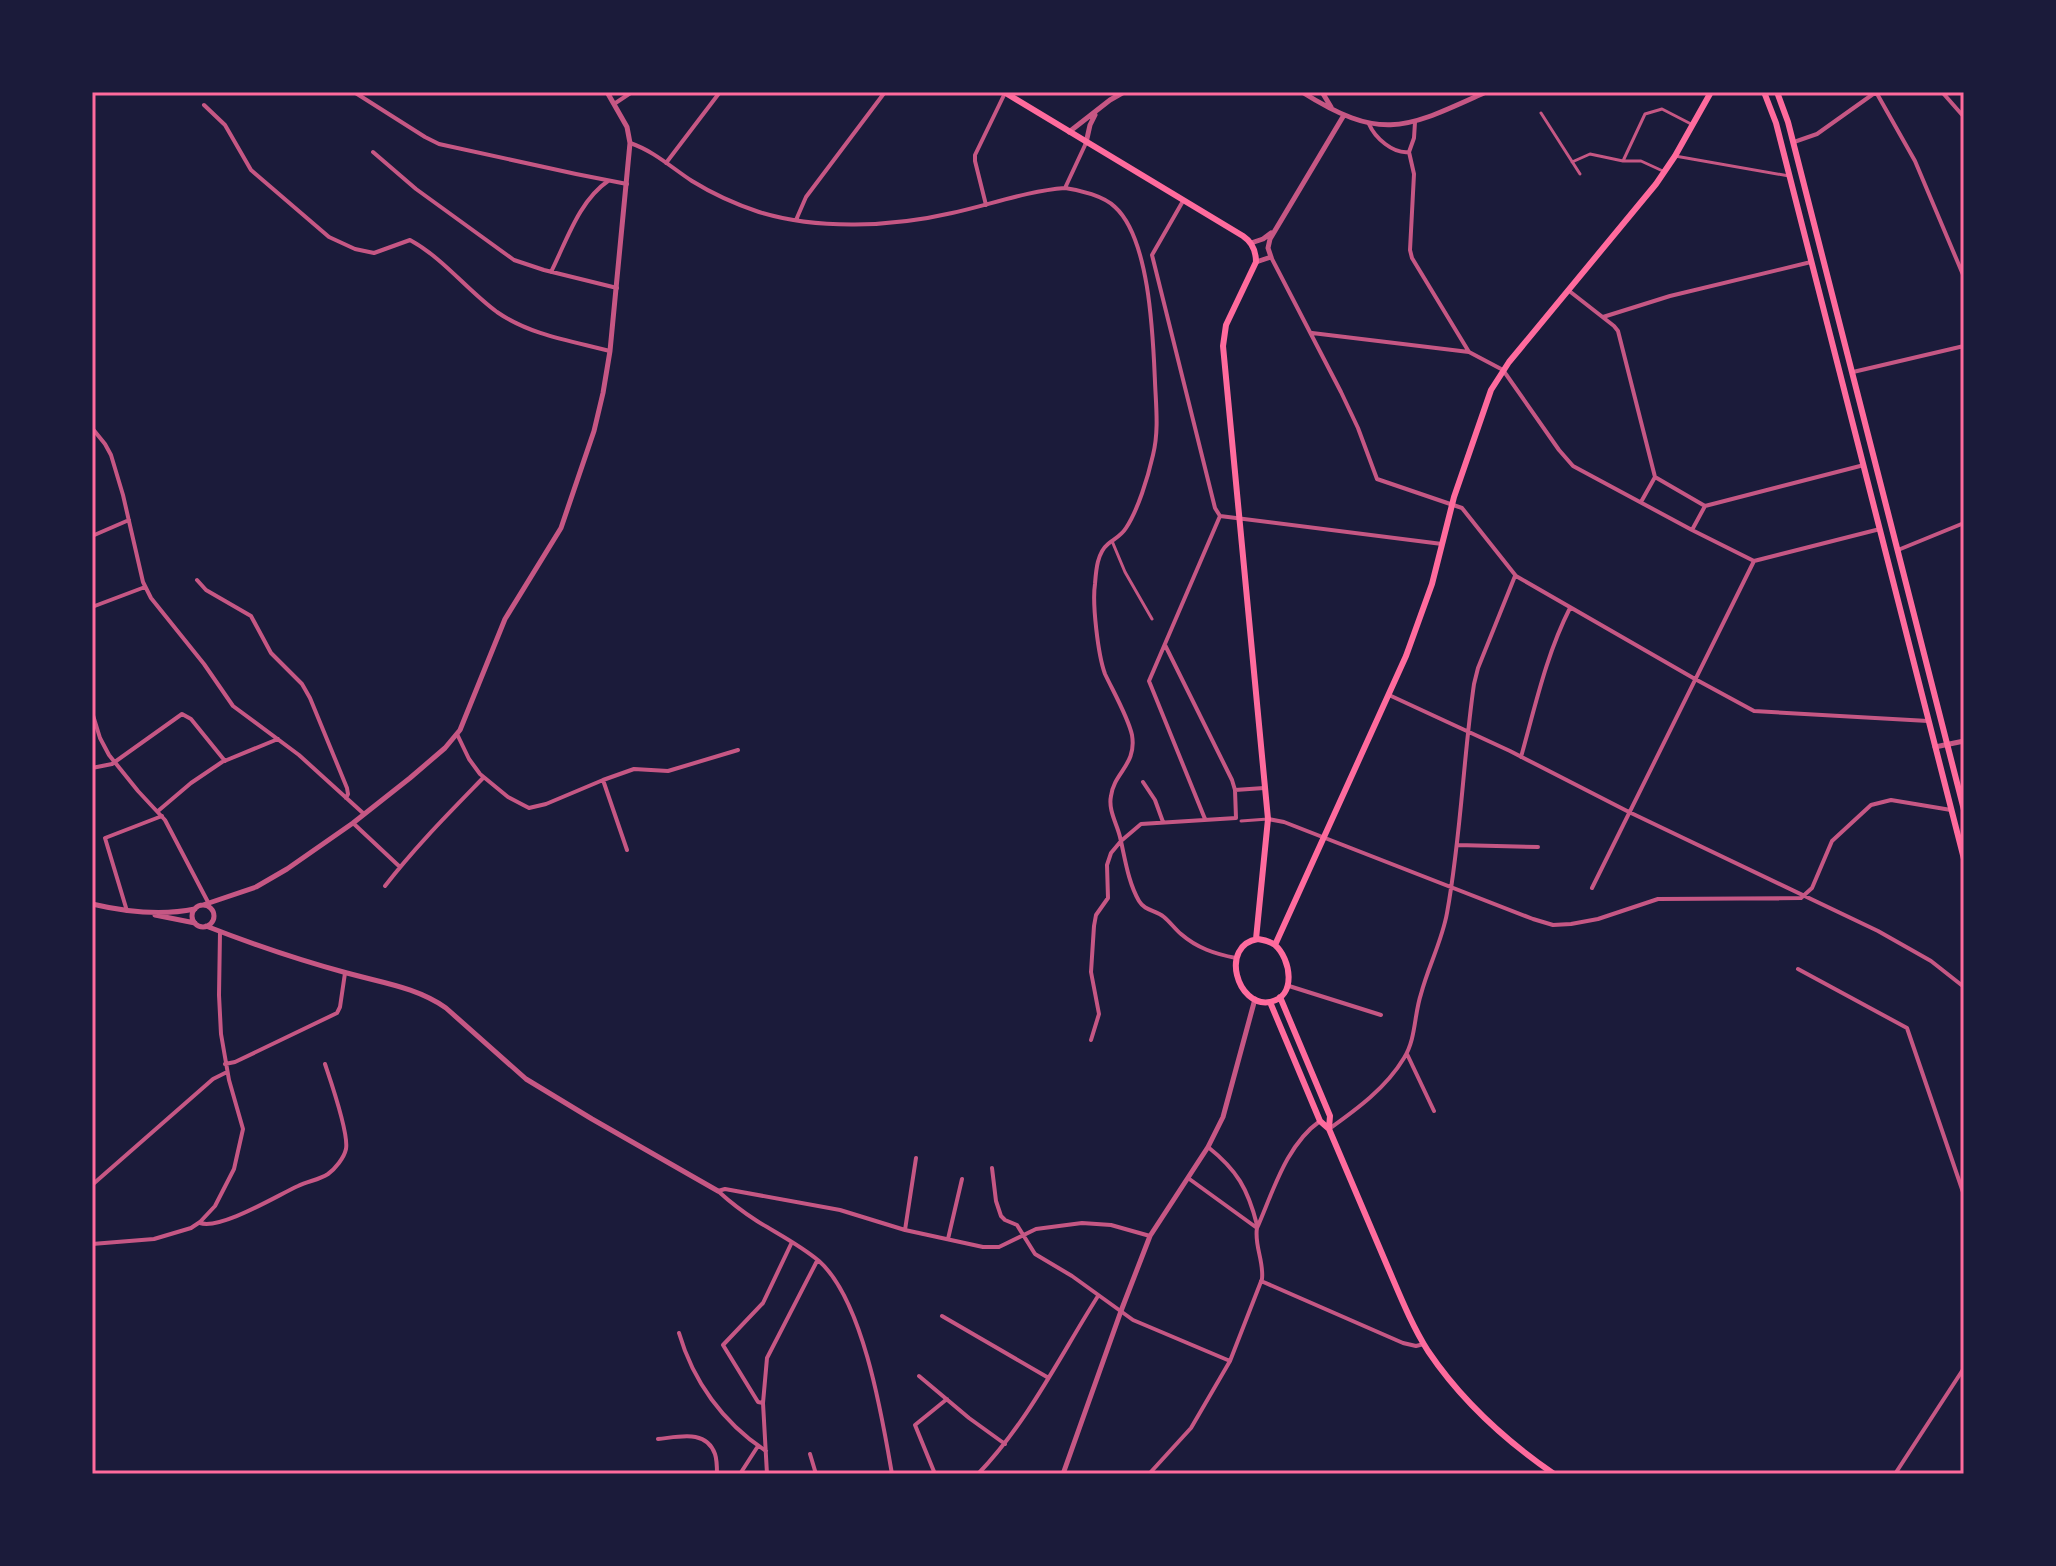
<svg xmlns="http://www.w3.org/2000/svg" width="2056" height="1566" font-family="'Noto Sans',sans-serif">
	<rect width="100%" height="100%" fill="#1b1b3a"/>
	<g fill="none" stroke-linecap="round" stroke-linejoin="round">
		<path stroke="#c65784" stroke-width="3" d="M1541,113L1580,174
			M1675,156L1789,176
			M1623,161L1645,114L1662,109L1693,125
			M1572,162L1590,154L1623,161H1641L1665,172
			M1112,541L1125,572L1152,619
			M1241,821L1268,819"/>
		<path stroke="#c65784" stroke-width="4" d="M354,92L425,137L439,144L576,174L627,184
			M1942,92L1964,117
			M614,104L632,92
			M204,105L225,125L251,170L329,237L355,249L374,253L410,240C443,258 467,290 497,312C530,335 571,341 610,351
			M1369,124C1375,138 1393,154 1409,152L1414,138L1415,122
			M1794,142L1817,134L1876,92L1915,161L1964,277
			M630,143C654,151 672,168 692,181C713,194 735,204 759,212C817,230 892,227 952,213C989,205 1027,191 1065,188L1086,143
			M373,152L416,189L514,260L544,270L617,288
			M1409,152L1414,174L1410,250L1412,258L1469,352
			M666,163L720,92
			M1065,188C1080,190 1104,196 1115,207C1150,239 1153,337 1155,382C1156,406 1159,431 1153,455C1148,477 1138,510 1126,528C1121,536 1114,539 1108,544C1097,553 1096,571 1095,584C1092,603 1098,655 1105,674C1113,691 1128,717 1132,735C1137,765 1114,772 1111,796C1108,810 1117,824 1120,837C1125,858 1128,882 1139,901C1145,911 1155,910 1164,917C1170,922 1175,929 1181,934C1197,948 1215,954 1236,958
			M1183,201L1152,255L1215,508L1220,516
			M986,205L975,161V155L1005,93
			M796,220L806,197L885,92
			M1271,257L1341,392L1358,428L1377,479L1462,508L1516,576L1695,679L1754,711L1928,721
			M551,272C567,240 579,201 608,181
			M1568,290L1614,326L1618,331L1655,477
			M1603,317L1670,296L1811,262
			M1312,333L1469,352L1503,370L1559,450L1573,466L1692,530L1754,561
			M1853,372L1964,346
			M92,428L105,444L111,455L123,495L143,582L151,598L204,664L233,706L299,755L364,814
			M1641,502L1655,477L1705,506L1864,465
			M1692,530L1705,506
			M92,536L129,520
			M1898,550L1964,523
			M197,580L206,590L251,616L271,653L302,684L310,698L347,788L348,794L346,798
			M92,607L145,587
			M1389,695L1510,751L1629,812L1878,931L1931,961L1964,987
			M92,712L100,738L109,755L138,791L165,820L209,904
			M457,734L469,759L480,774L508,797L529,808L546,804L603,780L634,769L668,771L738,750
			M1521,757C1535,707 1546,655 1570,608
			M92,768L112,764L182,714L191,719L225,761
			M603,780L627,850
			M1143,782L1155,800L1163,822
			M1235,790L1264,788
			M158,811L191,783L222,762L278,739
			M1205,819L1149,681L1220,516L1442,544
			M1268,819L1284,822L1533,919L1553,925L1571,924L1598,919L1658,899L1801,898L1812,888L1832,841L1871,805L1891,800L1951,810
			M353,823L400,867
			M1457,845L1538,847
			M385,886C415,847 449,813 483,778
			M1592,888L1754,561L1880,529
			M127,911L105,838L162,816
			M1798,969L1907,1028L1964,1195
			M1289,986L1381,1015
			M1091,1040L1099,1014L1091,972L1094,926L1096,915L1108,898L1107,865L1111,853L1121,841L1141,824L1236,818L1235,790L1232,780L1165,645
			M1407,1054L1434,1111
			M225,1064L235,1062L337,1013L340,1007L345,973
			M1329,1129C1357,1109 1386,1088 1404,1058C1416,1039 1414,1015 1421,994C1428,967 1442,941 1447,913C1461,837 1463,760 1474,684L1478,668L1515,576
			M1208,1147C1237,1170 1248,1189 1257,1225
			M992,1168L996,1201L1001,1216L1005,1220L1017,1225L1035,1254L1072,1276L1133,1320L1230,1361
			M1188,1178L1257,1228
			M92,1185L213,1079L227,1072
			M718,1191L725,1189L840,1210L905,1230L983,1247H999L1036,1229L1082,1223L1111,1225L1150,1236
			M718,1191C730,1202 743,1212 757,1221C778,1234 800,1245 819,1261C863,1300 882,1416 892,1474
			M200,1223C221,1230 278,1195 298,1186C308,1181 319,1180 328,1174C335,1169 344,1158 346,1149C349,1133 331,1082 325,1064
			M905,1230L916,1158
			M948,1239L962,1179
			M92,1244L154,1239L191,1228L200,1222L215,1206L234,1169L243,1129L229,1080L221,1034L219,995L220,932
			M1261,1281L1403,1343L1416,1346L1424,1344
			M942,1316L1047,1377
			M679,1333C693,1381 723,1423 766,1451
			M919,1376L969,1418L1005,1444
			M763,1403L758,1402L723,1345L763,1303L792,1242
			M658,1439C679,1437 706,1429 715,1454C717,1460 717,1468 717,1474
			M810,1454L816,1474
			M740,1474L758,1446
			M767,1474L763,1403L767,1358L817,1261
			M935,1474L915,1425L947,1399
			M978,1474C1028,1422 1060,1356 1098,1296
			M1149,1474L1191,1428L1230,1361L1262,1279C1264,1261 1254,1245 1257,1228C1273,1192 1286,1145 1320,1121
			M1819,1474H1824
			M1895,1474L1964,1368"/>
		<path stroke="#c65784" stroke-width="5" d="M1302,92C1383,143 1406,128 1486,92
			M1322,92L1331,107
			M1069,132L1110,100L1124,92
			M1086,143L1090,125L1095,115
			M1251,243L1263,239L1271,233
			M1256,262L1271,257L1268,248L1270,239L1344,115
			M1935,747L1964,741
			M92,904C126,912 161,916 195,909
			M203,905L256,887L287,869L353,823L410,778L445,748L460,730L505,619L561,528L594,431L603,393L610,351L630,143L627,127L607,92
			M192 916a11 11 0 1 1 22 0a11 11 0 1 1-22 0Z
			M155,915L195,923
			M206,926C252,944 299,960 347,973C382,983 416,987 446,1008L526,1079L592,1119L718,1191
			M1063,1474L1121,1311L1150,1236L1208,1147L1223,1117L1255,999"/>
		<path stroke="#ff6b9d" stroke-width="6" d="M1004,92L1243,236C1252,242 1256,252 1256,262L1226,325L1223,346L1268,819L1256,939
			M1258,939C1264,940 1270,941 1275,945C1291,959 1297,997 1270,1002C1237,1008 1219,945 1258,939Z
			M1275,945L1406,656L1432,584L1454,497L1491,390L1509,362L1656,184L1675,156L1711,92
			M1280,997L1330,1116L1329,1128
			M1270,1002L1320,1121L1329,1129C1348,1174 1367,1219 1386,1263C1399,1293 1411,1324 1428,1351C1461,1400 1506,1441 1554,1474"/>
		<path stroke="#ff6b9d" stroke-width="6" d="M1764,92L1776,123L1964,859
			M1777,92L1788,122L1964,810"/>
	</g>
	<rect width="2056" height="1566" fill="none" stroke="#1b1b3a" stroke-width="188"/>
	<rect x="94" y="94" width="1868" height="1378" fill="none" stroke="#ff6b9d" stroke-width="3"/>
</svg>
